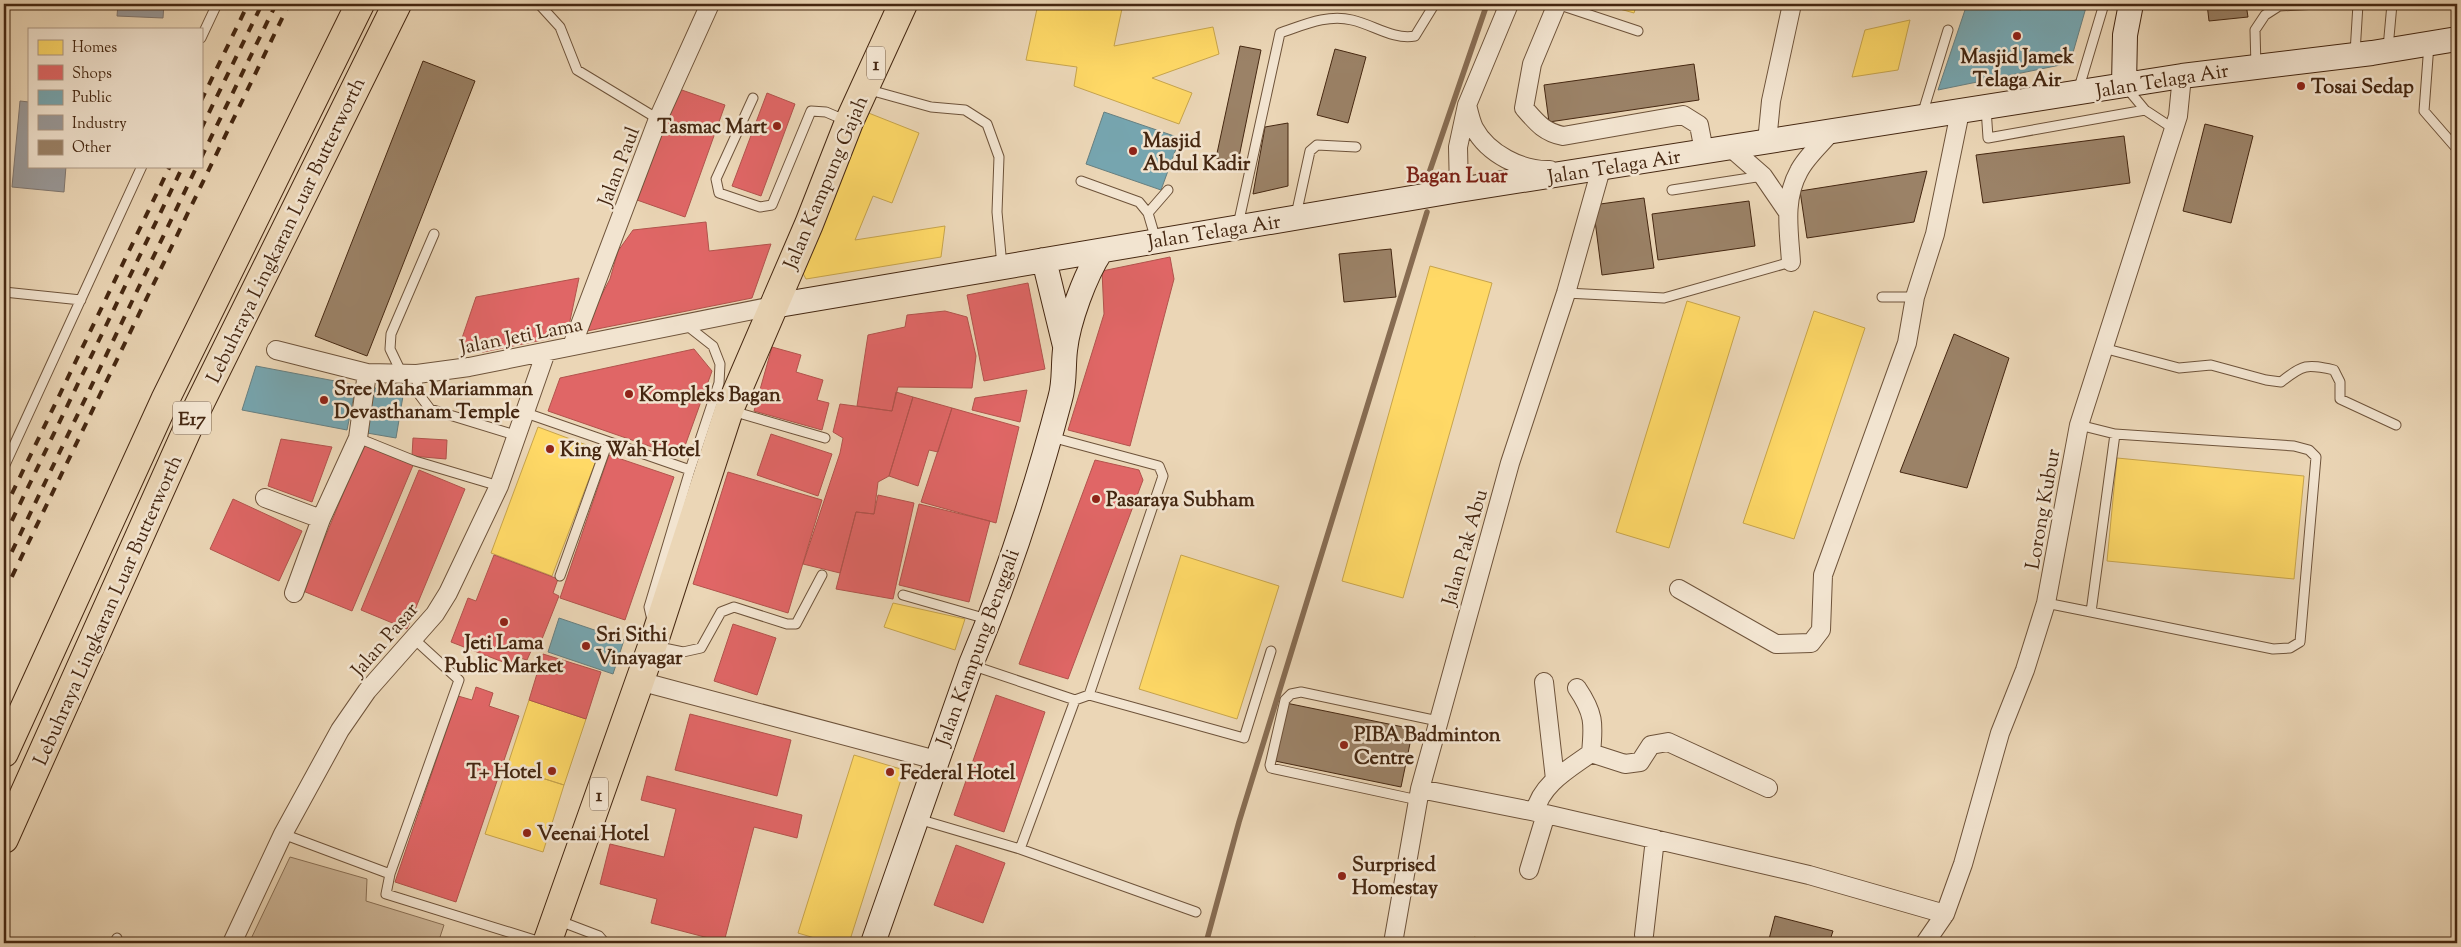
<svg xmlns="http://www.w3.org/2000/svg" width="2461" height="947" font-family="'Sorts Mill Goudy',serif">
	<rect width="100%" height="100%" fill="#ebd6b6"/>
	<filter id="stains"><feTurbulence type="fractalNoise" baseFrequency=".004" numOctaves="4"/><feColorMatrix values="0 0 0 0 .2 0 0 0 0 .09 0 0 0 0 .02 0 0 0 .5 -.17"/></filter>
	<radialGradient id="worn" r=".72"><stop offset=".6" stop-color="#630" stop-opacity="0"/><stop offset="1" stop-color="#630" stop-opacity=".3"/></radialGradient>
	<path fill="#cfb89a" stroke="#8a7056" d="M290,857L367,879L366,901L444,925L438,943H249Z"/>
	<path fill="#ffd966" stroke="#c7a44c" d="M1038,4H1123L1114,46L1213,27L1219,54L1152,78L1192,93L1179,124L1074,86L1077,67L1026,60Z
		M1602,4H1637L1634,13Z
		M1910,20L1898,70L1852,77L1865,30Z
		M861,110L919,133L892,203L873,196L855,240L945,226L941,257L806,279L799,266Z
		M1430,266L1492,283L1403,598L1342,581Z
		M1687,301L1740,317L1669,548L1616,532Z
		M1814,311L1865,328L1794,539L1743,523Z
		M538,427L600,450L552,576L491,553Z
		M2117,458L2304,476L2294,579L2107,561Z
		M1181,555L1279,586L1237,719L1139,689Z
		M893,603L965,619L955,650L884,627Z
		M529,700L586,719L564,785L507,767Z
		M854,755L904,770L849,943H831L798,933Z
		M507,767L564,785L543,852L485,834Z
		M1474,937L1502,943H1472Z"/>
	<path fill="#e06666" stroke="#b2534c" d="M676,88L725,105L685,217L637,200Z
		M767,93L795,104L761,196L732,186Z
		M706,222L709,251L771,244L752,298L582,332L610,279L618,251L633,230Z
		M1170,257L1174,279L1130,446L1068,430L1104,314L1102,271Z
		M579,278L567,335L483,352L460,344L476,297Z
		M1028,283L1045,369L984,381L967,295Z
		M945,311L967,317L976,356L972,388L898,387L892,411L857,406L868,335L905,327L907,315Z
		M772,347L801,355L796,372L823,380L817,400L829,403L822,430L754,411Z
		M694,349L712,371L681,457L548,411L560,378Z
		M1027,390L1020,422L972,410L975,398Z
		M896,392L913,397L889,476L878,482L874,514L856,512L840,573L803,564L840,453L843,438L833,432L840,404L892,411Z
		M913,397L952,408L938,452L929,450L918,486L889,476Z
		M952,408L1019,427L996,523L921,502Z
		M771,434L832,454L818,496L757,475Z
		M413,438L447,440L446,459L412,456Z
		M281,439L332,447L312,502L268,486Z
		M364,443L414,463L352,611L303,591Z
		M609,455L674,477L625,620L560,598Z
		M1095,460L1139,470L1143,480L1068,679L1019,664Z
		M419,470L465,489L407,629L361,610Z
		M728,472L822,500L788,613L693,584Z
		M878,495L914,503L893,599L836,589L856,512L874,514Z
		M233,499L302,531L279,581L210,549Z
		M919,504L990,521L969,602L899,585Z
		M494,555L558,579L553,593L559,596L540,644L535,642L527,660L520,658L516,667L451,642L468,598L476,601Z
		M733,624L776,638L757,695L714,681Z
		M543,654L601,672L586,719L529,700Z
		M476,687L493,693L489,706L519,716L456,902L395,882L458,696L472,700Z
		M996,695L1045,712L1004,832L954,815Z
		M690,714L791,740L777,796L675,770Z
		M647,776L802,815L797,838L754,827L724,942L651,923L657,899L600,884L610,844L664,857L676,809L641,800Z
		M956,845L1005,863L983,923L934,905Z
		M623,938L641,943H621Z"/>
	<path fill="#76a5af" stroke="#677f80" d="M1967,4H1997L2021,10L2023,4H2087L2070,63L1938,90Z
		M1104,112L1180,138L1161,190L1086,164Z
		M256,366L356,385L347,430L242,410Z
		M374,388L404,390L396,438L367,433Z
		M559,618L624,640L613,674L548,652Z"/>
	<path fill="#999" stroke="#807770" d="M118,4H164L163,18L117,16Z
		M20,101L29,102V166H66L64,192L12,187Z"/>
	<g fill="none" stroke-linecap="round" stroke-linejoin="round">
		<path stroke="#876c52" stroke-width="5.5" d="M1428,176L1487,4
			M1206,943L1239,822L1427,212"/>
	</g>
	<path fill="#9b8267" stroke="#452711" d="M2207,4H2246L2248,17L2209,21Z
		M1240,46L1261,50L1238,162L1216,158Z
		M1335,49L1366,57L1348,123L1317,115Z
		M423,61L475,81L367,356L315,336Z
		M1694,64L1699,100L1549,122L1544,85Z
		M1288,123V186L1253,194L1265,127Z
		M2205,124L2253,136L2231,223L2183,211Z
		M2124,136L2130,183L1983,203L1976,155Z
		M1927,171L1914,222L1807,238L1800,191Z
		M1644,198L1654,268L1602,275L1593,205Z
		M1749,201L1755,246L1658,260L1652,214Z
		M1391,249L1396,297L1344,302L1339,254Z
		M1954,334L2009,358L1967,488L1900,472Z
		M1286,703L1413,729L1401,787L1275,761Z
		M1775,916L1833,931L1829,943H1768Z"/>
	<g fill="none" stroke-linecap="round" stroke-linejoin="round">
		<g stroke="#6e533a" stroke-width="11">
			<path id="lane" d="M539,4L560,27L577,70L658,119
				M1493,4L1508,7
				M1557,4L1638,31
				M201,38L217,4
				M2429,44L2424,111L2457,149
				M2388,48L2392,4
				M2355,53L2358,4
				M2256,67L2255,30L2265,15L2279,6L2318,4
				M2126,87L2145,110L2174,129
				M866,89L931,107L965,110L987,124L999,157L997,212L1002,266
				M2078,91L2104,4
				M753,98L716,179L719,193L760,207L772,205L811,111L826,112L847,121
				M1986,108L1988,138L2145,110
				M1922,115L1948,30
				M1081,181L1139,202L1148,213L1156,240
				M1672,190L1763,176
				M1148,213L1168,190
				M1296,215L1310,151L1317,145L1356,147
				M1238,225L1280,33C1304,25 1327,14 1352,20C1374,25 1393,40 1415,36L1434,5L1437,4
				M4,292L81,300
				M1566,293L1664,298L1791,262
				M1882,297H1915
				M2103,348L2179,368L2211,365L2266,380L2281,382C2303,364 2307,364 2334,370L2340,382V399L2396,425
				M402,374L390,349L391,334L434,234
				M417,374L418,393L430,409L518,436
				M732,411L825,438
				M526,413L690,470
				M358,438L415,461L499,486
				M4,467L142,166
				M560,576L608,442
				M903,595L987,619
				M2046,603L2091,612L2115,434L2079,425
				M2091,612L2273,649L2290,648L2300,642L2316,457L2309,450L2294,446L2115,434
				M652,620L649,607L690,470L719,383L720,364L713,346L685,324
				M413,638L459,680L390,874L386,894L544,943
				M654,646L683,652L701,648L721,612L734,607L787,624H796L822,575
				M971,665L1075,700L1089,695L1163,476L1159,466L1051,437
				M1089,695L1244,738L1271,651
				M1418,800L1271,768L1270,765L1285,700L1291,694L1301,692L1438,721
				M918,819L1020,849L1196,912
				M283,834L390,874
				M1020,849L1075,700
				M557,920L599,936L605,943
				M114,943L117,938"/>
		</g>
		<g stroke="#6e533a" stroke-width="20">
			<path id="street" d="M1557,4L1532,64L1524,108C1537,123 1544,132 1563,136L1683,115L1699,125L1704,151
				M1467,105C1469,113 1471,122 1474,128C1488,154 1522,171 1550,170
				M1767,142L1771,101L1792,4
				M1731,148L1763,176L1787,211
				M1459,190L1458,147L1467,105L1509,4
				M1791,262C1789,231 1783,200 1799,171C1806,157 1821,144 1831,132
				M572,346L658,119L710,4
				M276,350L367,373L417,374L469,367L773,306
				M265,498L321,519
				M1679,589L1776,644L1811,643L1821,630L1823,575L1907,343L1915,297L1935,234L1960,112
				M294,593L321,519L358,438L367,373
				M639,681L936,760
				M1544,682L1555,779
				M1577,688C1594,713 1594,723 1591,753
				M1420,789L1546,814L1809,875L1945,914
				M1535,812C1541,784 1569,769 1591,753L1625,764L1640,762L1651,745L1668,742L1768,788
				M1529,870L1546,814
				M1644,935L1655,839
				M232,943L283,834L340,730L367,691L435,614L448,593L499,486L546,352
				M1393,943L1420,789L1510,463L1566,293L1601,169H1589
				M1925,943L1945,914L1963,864L2000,733L2025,670L2046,603L2079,425L2178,116L2182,76"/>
		</g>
		<g stroke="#452711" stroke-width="26">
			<path id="secondary" d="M2124,85L2125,35L2131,4
				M1044,260L1065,346
				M773,306L1459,190L2182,76L2372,53L2457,39
				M873,943L971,664C1006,581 1037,486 1060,399C1065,383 1063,367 1065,350C1068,322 1085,275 1101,251"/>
		</g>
		<g stroke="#452711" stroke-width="30">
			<path id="primary" d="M547,943L656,635L729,410L809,224L849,122L903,4"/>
		</g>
		<g stroke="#452711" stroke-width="30">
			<path id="highway" d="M4,753L165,400L360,4
				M4,839L192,419L397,4"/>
		</g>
		<use href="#lane" stroke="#f2e4d0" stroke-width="9"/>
		<use href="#street" stroke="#f2e4d0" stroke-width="18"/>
		<use href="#secondary" stroke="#f2e4d0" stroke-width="24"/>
		<use href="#primary" stroke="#ebd6b6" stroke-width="28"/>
		<use href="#highway" stroke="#ebd6b6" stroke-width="28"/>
		<path stroke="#452711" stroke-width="4" stroke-dasharray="9 9" stroke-linecap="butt" d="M201,101L248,4
			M201,129L262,4
			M201,158L276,4
			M4,510L170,166
			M4,537L183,166
			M4,568L197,166
			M4,593L289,4"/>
	</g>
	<g fill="#8f2418" stroke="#f2e4d0" stroke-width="2">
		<circle cx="2017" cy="36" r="5"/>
		<circle cx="2301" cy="86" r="5"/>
		<circle cx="777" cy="126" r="5"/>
		<circle cx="1133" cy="151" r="5"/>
		<circle cx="629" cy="394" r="5"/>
		<circle cx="324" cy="400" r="5"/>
		<circle cx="550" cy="449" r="5"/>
		<circle cx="1096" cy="499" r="5"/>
		<circle cx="504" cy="622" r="5"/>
		<circle cx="586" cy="646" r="5"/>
		<circle cx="1344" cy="745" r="5"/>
		<circle cx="552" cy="771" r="5"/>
		<circle cx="890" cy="772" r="5"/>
		<circle cx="527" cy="833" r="5"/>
		<circle cx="1342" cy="876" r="5"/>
	</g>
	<g text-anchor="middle" stroke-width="5" stroke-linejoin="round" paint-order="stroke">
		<g fill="#f2e4d0" stroke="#79604a" stroke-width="1">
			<rect x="867" y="46.5" width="18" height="33" rx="4"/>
			<rect x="173" y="401.5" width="38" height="33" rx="4"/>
			<rect x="590" y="777.5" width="18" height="33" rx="4"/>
		</g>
		<g font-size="19" font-weight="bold" fill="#452711">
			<text x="876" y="70">1</text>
			<text x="192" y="425">E17</text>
			<text x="599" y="801">1</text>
		</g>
		<g font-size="20" font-weight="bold" fill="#452711" stroke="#f2e4d0" text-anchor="start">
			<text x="2017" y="63" text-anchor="middle">Masjid Jamek<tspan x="2017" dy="23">Telaga Air</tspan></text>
			<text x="2311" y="93">Tosai Sedap</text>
			<text x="767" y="133" text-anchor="end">Tasmac Mart</text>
			<text x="1143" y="147">Masjid<tspan x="1143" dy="23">Abdul Kadir</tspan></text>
			<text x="334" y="395">Sree Maha Mariamman<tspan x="334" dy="23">Devasthanam Temple</tspan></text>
			<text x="639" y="401">Kompleks Bagan</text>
			<text x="560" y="456">King Wah Hotel</text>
			<text x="1106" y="506">Pasaraya Subham</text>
			<text x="596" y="641">Sri Sithi<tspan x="596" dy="23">Vinayagar</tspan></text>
			<text x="504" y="649" text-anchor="middle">Jeti Lama<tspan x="504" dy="23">Public Market</tspan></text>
			<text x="1354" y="741">PIBA Badminton<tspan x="1354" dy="23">Centre</tspan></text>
			<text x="542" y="778" text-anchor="end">T+ Hotel</text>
			<text x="900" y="779">Federal Hotel</text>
			<text x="537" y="840">Veenai Hotel</text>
			<text x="1352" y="871">Surprised<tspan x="1352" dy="23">Homestay</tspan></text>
		</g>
		<g font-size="20" fill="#452711" stroke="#f2e4d0">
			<text transform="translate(2162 80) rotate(-9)" y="7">Jalan Telaga Air</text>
			<text transform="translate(618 166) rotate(-69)" y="7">Jalan Paul</text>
			<text transform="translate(1614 166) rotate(-9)" y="7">Jalan Telaga Air</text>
			<text transform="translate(825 182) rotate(-67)" y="7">Jalan Kampung Gajah</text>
			<text transform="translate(285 230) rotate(-64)" y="7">Lebuhraya Lingkaran Luar Butterworth</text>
			<text transform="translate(1214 231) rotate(-9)" y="7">Jalan Telaga Air</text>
			<text transform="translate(521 335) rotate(-11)" y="7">Jalan Jeti Lama</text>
			<text transform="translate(2042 509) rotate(-80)" y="7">Lorong Kubur</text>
			<text transform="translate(1464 547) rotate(-74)" y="7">Jalan Pak Abu</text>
			<text transform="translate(107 610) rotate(-66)" y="7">Lebuhraya Lingkaran Luar Butterworth</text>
			<text transform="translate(384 639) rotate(-49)" y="7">Jalan Pasar</text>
			<text transform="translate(977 647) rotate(-70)" y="7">Jalan Kampung Benggali</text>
		</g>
		<g font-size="21" font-weight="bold" fill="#7a1f14" stroke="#f2e4d0">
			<text x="1457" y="182">Bagan Luar</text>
		</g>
	</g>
	<rect width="2461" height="947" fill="none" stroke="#ebd6b6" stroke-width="20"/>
	<rect x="5" y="5" width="2451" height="937" fill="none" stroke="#452711" stroke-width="2.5"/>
	<rect x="10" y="10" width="2441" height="927" fill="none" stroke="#452711"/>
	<rect x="28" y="28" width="175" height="140" fill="#f2e4d0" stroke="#ad9884"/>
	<rect x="38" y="40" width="25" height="15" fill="#ffd966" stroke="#ad9884"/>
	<text x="72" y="52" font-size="15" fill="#452711">Homes</text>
	<rect x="38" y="65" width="25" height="15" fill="#e06666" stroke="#ad9884"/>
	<text x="72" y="78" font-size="15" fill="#452711">Shops</text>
	<rect x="38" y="90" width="25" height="15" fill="#76a5af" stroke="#ad9884"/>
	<text x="72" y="102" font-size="15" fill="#452711">Public</text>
	<rect x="38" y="115" width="25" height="15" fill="#999999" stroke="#ad9884"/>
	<text x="72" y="128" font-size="15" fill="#452711">Industry</text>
	<rect x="38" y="140" width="25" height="15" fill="#9b8267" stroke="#ad9884"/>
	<text x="72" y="152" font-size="15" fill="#452711">Other</text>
	<rect width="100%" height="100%" filter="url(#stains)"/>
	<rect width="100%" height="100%" fill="url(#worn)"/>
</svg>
